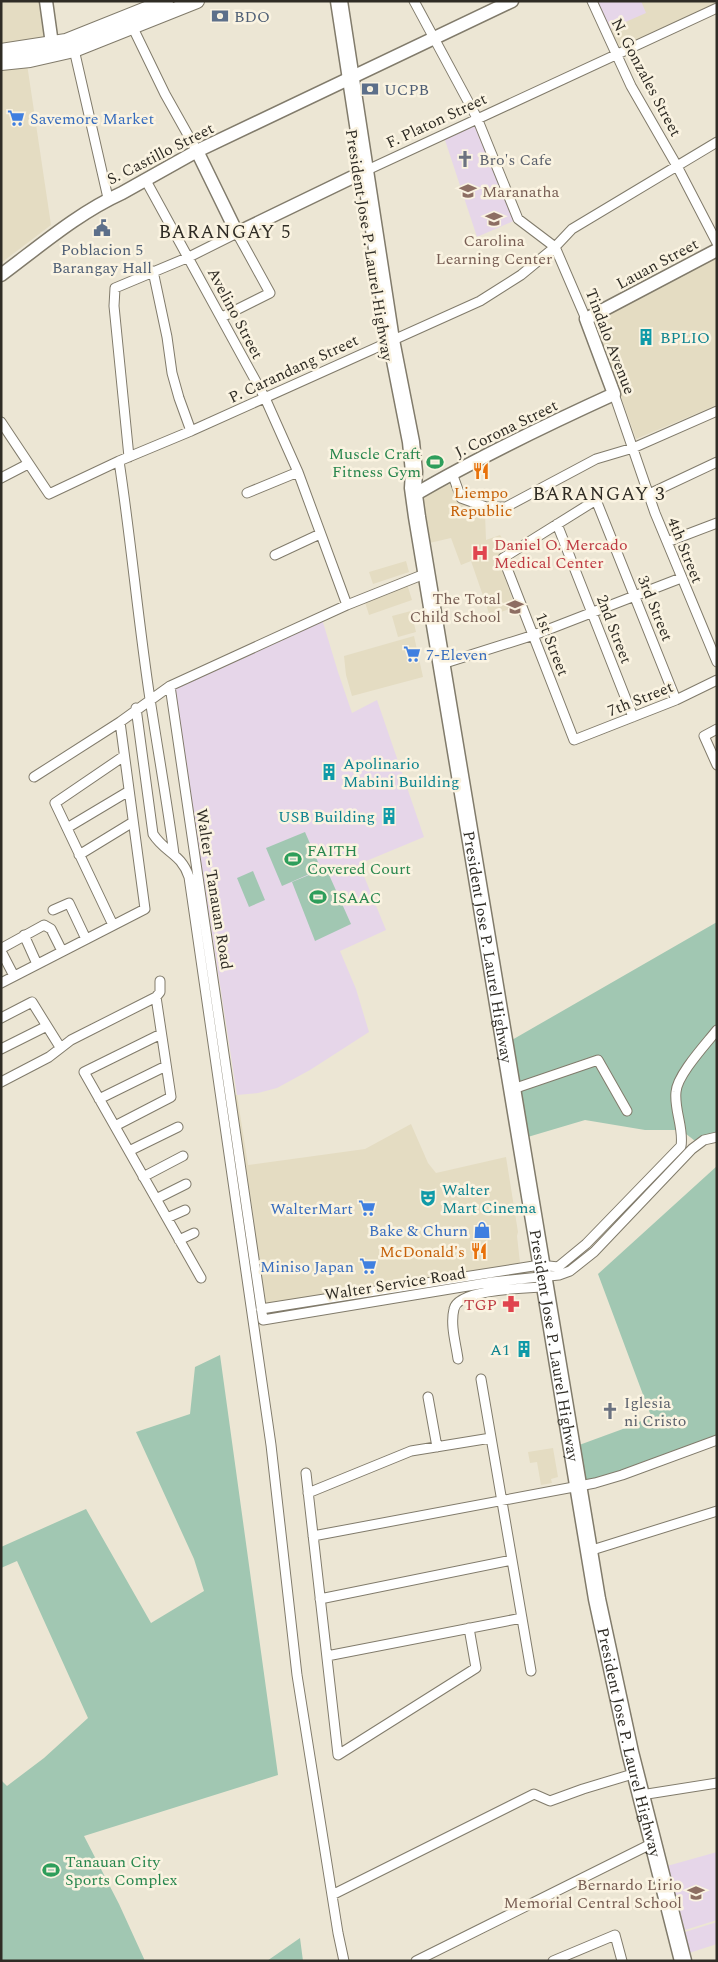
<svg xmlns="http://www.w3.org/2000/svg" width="718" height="1962" font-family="Spectral,serif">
	<rect width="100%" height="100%" fill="#ece6d4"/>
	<path fill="#e4dcc2" d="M1,1H43L48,43L1,46Z
		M592,1H717V8L615,55Z
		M27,64L51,225L1,263V67Z
		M717,256V405L636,439L594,321Z
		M450,484L461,502L469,508L485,514L486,540L500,535L509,549L499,557L500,564L515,607L490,616L471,561L461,565L451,538L425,544L418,499Z
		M406,561L409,572L373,584L369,572Z
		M407,584L412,600L369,615L365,602L392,593L391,589Z
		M411,611L416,632L398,637L392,616Z
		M414,636L423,677L352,696L346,675L344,656Z
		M237,1095L248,1165L365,1149L411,1124L428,1163L436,1173L506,1157L518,1232L517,1236L522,1281L252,1324L223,1097Z
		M553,1448L558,1477L551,1479L552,1483L541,1485L537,1462L530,1463L528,1452Z"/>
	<path fill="#e6d6e9" d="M592,1H641L646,13L605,31Z
		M477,118L518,219L477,237L443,134Z
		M322,619L338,672L352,713L377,700L424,837L359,864L386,930L340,951L356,989L369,1032L310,1070L277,1088L258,1093L237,1095L174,687Z
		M717,1852V1920L685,1930L667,1866Z
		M717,1922V1944L689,1953L682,1933Z"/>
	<path fill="#a1c7b2" d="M305,832L321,869L282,886L266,848Z
		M326,868L351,924L315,941L292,882Z
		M253,871L265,900L249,907L237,878Z
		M717,922V1142L707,1139L699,1144L681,1130H645L585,1120L521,1139L505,1044Z
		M717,1166V1445L577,1486L571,1448L631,1426L651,1416L598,1274Z
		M220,1355L278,1775L84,1836L119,1904L145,1961H1V1780L7,1786L44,1758L88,1718L17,1561L1,1568V1547L86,1509L151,1623L204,1591L194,1559L136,1432L190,1414L195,1367Z
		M300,1938L303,1961H267Z"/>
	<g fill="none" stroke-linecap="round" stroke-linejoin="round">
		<g stroke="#817b6b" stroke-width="11">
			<path id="street" d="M414,1L477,118L518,219L555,247L586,319
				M592,1L631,86L677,166L717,243
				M132,26L165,94L197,151
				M73,45L108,198
				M363,172L717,8
				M145,179L265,398L298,472L347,605
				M153,271L167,337L172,373L179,398L191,431
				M614,394L655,513L717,662
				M1,422L49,494L119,461L191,431L480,301L521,275L555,247L572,229L717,142
				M129,457L114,306L115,288L189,257L237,233L270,293L222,317
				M119,461C131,540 138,620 150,699C158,751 167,802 174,854
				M452,473L461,498L486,507H506L596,459L633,448L717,411
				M1,478L28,464
				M247,493L298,472
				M649,494L717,462
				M557,524L633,717
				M667,542L717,523
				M275,555L320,534
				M442,664L534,635L681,578
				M170,686L263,1320L492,1282L559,1275L570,1271L594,1252L692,1149L704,1140L717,1137
				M676,700L596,500L503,558L574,740L676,700L717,680
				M136,708L153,834C165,853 181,853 189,877L271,1445L297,1675L338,1933L344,1961
				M717,729L704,736L717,765
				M34,777L120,722L170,686L347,605L427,573
				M67,828L129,791
				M79,855L133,822
				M53,910L69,903L86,939
				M113,925L55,803L124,756
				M24,935L37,964
				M1,950L4,947L44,925L51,929L62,951
				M1,951L14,976
				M1,983L145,909L120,722
				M1,1018L32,1002L60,1047
				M161,1034L84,1072L201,1278
				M1,1049L47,1026
				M1,1082L49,1057L71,1040L156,997L160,992V981
				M513,1089L598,1060L627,1111
				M99,1099L166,1066
				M115,1126L171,1097L156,997
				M129,1151L178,1127
				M143,1177L183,1156
				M156,1199L186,1184
				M167,1218L185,1210
				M179,1240L194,1233
				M261,1309L540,1265L558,1267L586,1244L681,1146C684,1128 674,1110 676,1092C677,1075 706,1044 717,1030
				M458,1359C456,1344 450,1325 454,1309C458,1289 527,1288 544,1287
				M481,1379L531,1671
				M428,1397L437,1447
				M306,1473L338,1755L476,1668L469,1628
				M308,1493L411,1451L491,1438
				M313,1536L595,1483L622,1475L717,1440
				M589,1551L717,1511
				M320,1599L512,1560
				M327,1656L522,1618
				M641,1795L717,1783
				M332,1895L534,1794L550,1801L583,1789L636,1773
				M416,1961L653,1843
				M553,1961L615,1935L622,1961"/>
		</g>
		<g stroke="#817b6b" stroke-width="15">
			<path id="secondary" d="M46,1L52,44
				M197,151L237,233L359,174
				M1,275C40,246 78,213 122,193L197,151L512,1
				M414,495C479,457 546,425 614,394L586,319L717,250"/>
		</g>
		<g stroke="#817b6b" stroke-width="16">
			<path id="primary" d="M1,51L66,41L166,1
				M1,63L30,60L74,50L197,1"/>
		</g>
		<g stroke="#817b6b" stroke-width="19">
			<g id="highway">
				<path id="s1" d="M339,1L391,340L411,442L414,472L413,488L417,517L597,1599L630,1752L683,1961"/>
			</g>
		</g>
		<use href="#street" stroke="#fff" stroke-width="9"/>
		<use href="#secondary" stroke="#fff" stroke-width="12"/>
		<use href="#primary" stroke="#fff" stroke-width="14"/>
		<use href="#highway" stroke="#fff" stroke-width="16"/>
	</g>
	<defs>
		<g id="bank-bare" transform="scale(1.35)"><path d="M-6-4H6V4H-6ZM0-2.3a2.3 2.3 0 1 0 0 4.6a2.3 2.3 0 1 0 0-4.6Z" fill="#5c6f8a" stroke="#faf3e1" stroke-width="2.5" paint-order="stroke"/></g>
		<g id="supermarket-bare" transform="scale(1.35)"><path d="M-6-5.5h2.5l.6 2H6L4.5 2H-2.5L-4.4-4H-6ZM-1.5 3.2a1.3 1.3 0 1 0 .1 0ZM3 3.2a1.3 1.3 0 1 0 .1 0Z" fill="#3f7fe0" stroke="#faf3e1" stroke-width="2.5" paint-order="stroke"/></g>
		<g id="church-bare" transform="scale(1.35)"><path d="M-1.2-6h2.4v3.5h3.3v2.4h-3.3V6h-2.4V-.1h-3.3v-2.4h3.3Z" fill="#6b7280" stroke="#faf3e1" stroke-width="2.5" paint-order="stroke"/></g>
		<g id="school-bare" transform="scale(1.35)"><path d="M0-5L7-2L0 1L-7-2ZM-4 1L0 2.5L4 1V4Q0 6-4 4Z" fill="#8d6e63" stroke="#faf3e1" stroke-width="2.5" paint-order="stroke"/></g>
		<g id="civic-bare" transform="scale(1.35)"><path d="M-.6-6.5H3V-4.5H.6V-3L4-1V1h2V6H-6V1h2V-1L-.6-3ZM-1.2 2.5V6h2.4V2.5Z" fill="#5c6f8a" stroke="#faf3e1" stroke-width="2.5" paint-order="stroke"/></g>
		<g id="building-bare" transform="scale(1.35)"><path d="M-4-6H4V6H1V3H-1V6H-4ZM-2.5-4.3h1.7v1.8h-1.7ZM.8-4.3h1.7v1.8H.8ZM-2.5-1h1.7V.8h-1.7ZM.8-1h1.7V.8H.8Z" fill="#0f9aa8" stroke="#faf3e1" stroke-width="2.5" paint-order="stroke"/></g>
		<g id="stadium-bare" transform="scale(1.35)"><path d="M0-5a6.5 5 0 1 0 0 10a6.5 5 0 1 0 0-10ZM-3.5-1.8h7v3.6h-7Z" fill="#2e9e5b" stroke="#faf3e1" stroke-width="2.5" paint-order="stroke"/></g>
		<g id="restaurant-bare" transform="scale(1.35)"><path d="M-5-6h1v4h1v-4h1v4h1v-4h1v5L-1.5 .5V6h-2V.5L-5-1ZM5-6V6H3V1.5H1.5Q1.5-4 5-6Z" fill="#e8710a" stroke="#faf3e1" stroke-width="2.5" paint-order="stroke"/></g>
		<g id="hospital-bare" transform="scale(1.35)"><path d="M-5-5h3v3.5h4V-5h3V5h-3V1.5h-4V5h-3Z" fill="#e0444e" stroke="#faf3e1" stroke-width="2.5" paint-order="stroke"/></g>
		<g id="theatre-bare" transform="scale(1.35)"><path d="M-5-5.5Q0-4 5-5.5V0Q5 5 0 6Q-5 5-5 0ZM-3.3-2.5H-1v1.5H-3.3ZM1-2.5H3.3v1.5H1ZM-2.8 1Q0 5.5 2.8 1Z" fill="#0f9aa8" stroke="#faf3e1" stroke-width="2.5" paint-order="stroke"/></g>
		<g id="shop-bare" transform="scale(1.35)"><path d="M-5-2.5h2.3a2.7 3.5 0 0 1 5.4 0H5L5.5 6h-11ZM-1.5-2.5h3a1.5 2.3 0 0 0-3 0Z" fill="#3f7fe0" stroke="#faf3e1" stroke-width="2.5" paint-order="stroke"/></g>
		<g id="pharmacy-bare" transform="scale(1.35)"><path d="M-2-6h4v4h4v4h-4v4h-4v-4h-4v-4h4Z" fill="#e0444e" stroke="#faf3e1" stroke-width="2.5" paint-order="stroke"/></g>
	</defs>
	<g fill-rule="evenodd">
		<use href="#bank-bare" x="220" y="16"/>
		<use href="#bank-bare" x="370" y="89"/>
		<use href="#supermarket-bare" x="16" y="118"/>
		<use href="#church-bare" x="465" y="159"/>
		<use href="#school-bare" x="468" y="191"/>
		<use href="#school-bare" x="494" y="219"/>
		<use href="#civic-bare" x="102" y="228"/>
		<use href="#building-bare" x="646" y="337"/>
		<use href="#stadium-bare" x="435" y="462"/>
		<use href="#restaurant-bare" x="481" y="471"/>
		<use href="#hospital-bare" x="480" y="553"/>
		<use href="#school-bare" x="515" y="607"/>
		<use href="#supermarket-bare" x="412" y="654"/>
		<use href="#building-bare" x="329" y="772"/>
		<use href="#building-bare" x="389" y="816"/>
		<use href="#stadium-bare" x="293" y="859"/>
		<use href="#stadium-bare" x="318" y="897"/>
		<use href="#theatre-bare" x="428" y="1198"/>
		<use href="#supermarket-bare" x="367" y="1208"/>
		<use href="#shop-bare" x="482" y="1230"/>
		<use href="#restaurant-bare" x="479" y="1251"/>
		<use href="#supermarket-bare" x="368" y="1266"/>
		<use href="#pharmacy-bare" x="511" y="1304"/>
		<use href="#building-bare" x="524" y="1349"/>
		<use href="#church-bare" x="610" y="1411"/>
		<use href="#stadium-bare" x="51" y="1870"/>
		<use href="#school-bare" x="696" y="1893"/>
	</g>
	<g text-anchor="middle" stroke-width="5" stroke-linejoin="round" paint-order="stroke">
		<g font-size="16" fill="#4e5e75" stroke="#faf3e1" text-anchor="start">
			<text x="234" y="22">BDO</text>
			<text x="384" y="95">UCPB</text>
			<text x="102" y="255" text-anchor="middle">Poblacion 5<tspan x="102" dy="18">Barangay Hall</tspan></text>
		</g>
		<g font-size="16" fill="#2f2c25" stroke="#faf3e1">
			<text transform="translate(647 77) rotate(62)" y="6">N. Gonzales Street</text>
			<text transform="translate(436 120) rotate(-25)" y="6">F. Platon Street</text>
			<text transform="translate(160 153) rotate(-27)" y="6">S. Castillo Street</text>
			<text transform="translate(370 245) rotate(81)" y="6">President Jose P. Laurel Highway</text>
			<text transform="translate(657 263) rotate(-28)" y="6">Lauan Street</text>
			<text transform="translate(236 313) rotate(62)" y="6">Avelino Street</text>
			<text transform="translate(611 341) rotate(69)" y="6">Tindalo Avenue</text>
			<text transform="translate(293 368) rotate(-25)" y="6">P. Carandang Street</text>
			<text transform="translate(506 428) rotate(-26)" y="6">J. Corona Street</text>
			<text transform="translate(686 550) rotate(68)" y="6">4th Street</text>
			<text transform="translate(656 608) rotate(68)" y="6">3rd Street</text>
			<text transform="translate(615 629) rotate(69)" y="6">2nd Street</text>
			<text transform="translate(553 644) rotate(69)" y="6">1st Street</text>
			<text transform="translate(640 698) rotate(-22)" y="6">7th Street</text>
			<text transform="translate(215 889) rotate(81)" y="6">Walter - Tanauan Road</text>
			<text dy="6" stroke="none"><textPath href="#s1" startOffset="958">President Jose P. Laurel Highway</textPath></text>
			<text transform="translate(395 1283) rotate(-9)" y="6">Walter Service Road</text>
			<text dy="6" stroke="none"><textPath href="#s1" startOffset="1362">President Jose P. Laurel Highway</textPath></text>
			<text dy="6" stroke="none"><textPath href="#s1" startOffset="1766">President Jose P. Laurel Highway</textPath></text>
		</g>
		<g font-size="16" fill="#366cbe" stroke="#faf3e1" text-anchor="end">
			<text x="30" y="124" text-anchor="start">Savemore Market</text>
			<text x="426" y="660" text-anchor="start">7-Eleven</text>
			<text x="353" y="1214">WalterMart</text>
			<text x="468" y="1236">Bake &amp; Churn</text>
			<text x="354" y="1272">Miniso Japan</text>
		</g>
		<g font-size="16" fill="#5b616d" stroke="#faf3e1" text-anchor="start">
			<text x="479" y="165">Bro's Cafe</text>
			<text x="624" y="1408">Iglesia<tspan x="624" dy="18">ni Cristo</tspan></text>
		</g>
		<g font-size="16" fill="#785e54" stroke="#faf3e1" text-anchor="end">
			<text x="482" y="197" text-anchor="start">Maranatha</text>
			<text x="494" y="246" text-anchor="middle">Carolina<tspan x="494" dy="18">Learning Center</tspan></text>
			<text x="501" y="604">The Total<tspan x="501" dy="18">Child School</tspan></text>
			<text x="682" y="1890">Bernardo Lirio<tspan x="682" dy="18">Memorial Central School</tspan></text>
		</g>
		<g font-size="16" fill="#0d838f" stroke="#faf3e1" text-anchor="start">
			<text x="660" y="343">BPLIO</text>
			<text x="343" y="769">Apolinario<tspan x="343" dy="18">Mabini Building</tspan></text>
			<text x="375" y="822" text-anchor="end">USB Building</text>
			<text x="442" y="1195">Walter<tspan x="442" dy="18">Mart Cinema</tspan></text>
			<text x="510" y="1355" text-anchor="end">A1</text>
		</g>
		<g font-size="16" fill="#27864d" stroke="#faf3e1" text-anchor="start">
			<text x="421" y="459" text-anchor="end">Muscle Craft<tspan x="421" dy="18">Fitness Gym</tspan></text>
			<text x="307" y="856">FAITH<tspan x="307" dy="18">Covered Court</tspan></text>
			<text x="332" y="903">ISAAC</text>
			<text x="65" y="1867">Tanauan City<tspan x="65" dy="18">Sports Complex</tspan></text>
		</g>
		<g font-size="16" fill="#c56008" stroke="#faf3e1">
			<text x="481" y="498">Liempo<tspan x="481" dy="18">Republic</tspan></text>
			<text x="465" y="1257" text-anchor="end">McDonald's</text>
		</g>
		<g font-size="16" fill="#be3a42" stroke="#faf3e1" text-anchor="start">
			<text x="494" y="550">Daniel O. Mercado<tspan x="494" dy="18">Medical Center</tspan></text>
			<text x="497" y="1310" text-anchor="end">TGP</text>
		</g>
		<g font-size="19" letter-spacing="1" fill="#2f2c25" stroke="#faf3e1">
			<text x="225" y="238">BARANGAY 5</text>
			<text x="599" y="500">BARANGAY 3</text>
		</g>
	</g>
	<rect width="718" height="1962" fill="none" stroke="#2f2c25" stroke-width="5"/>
</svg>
